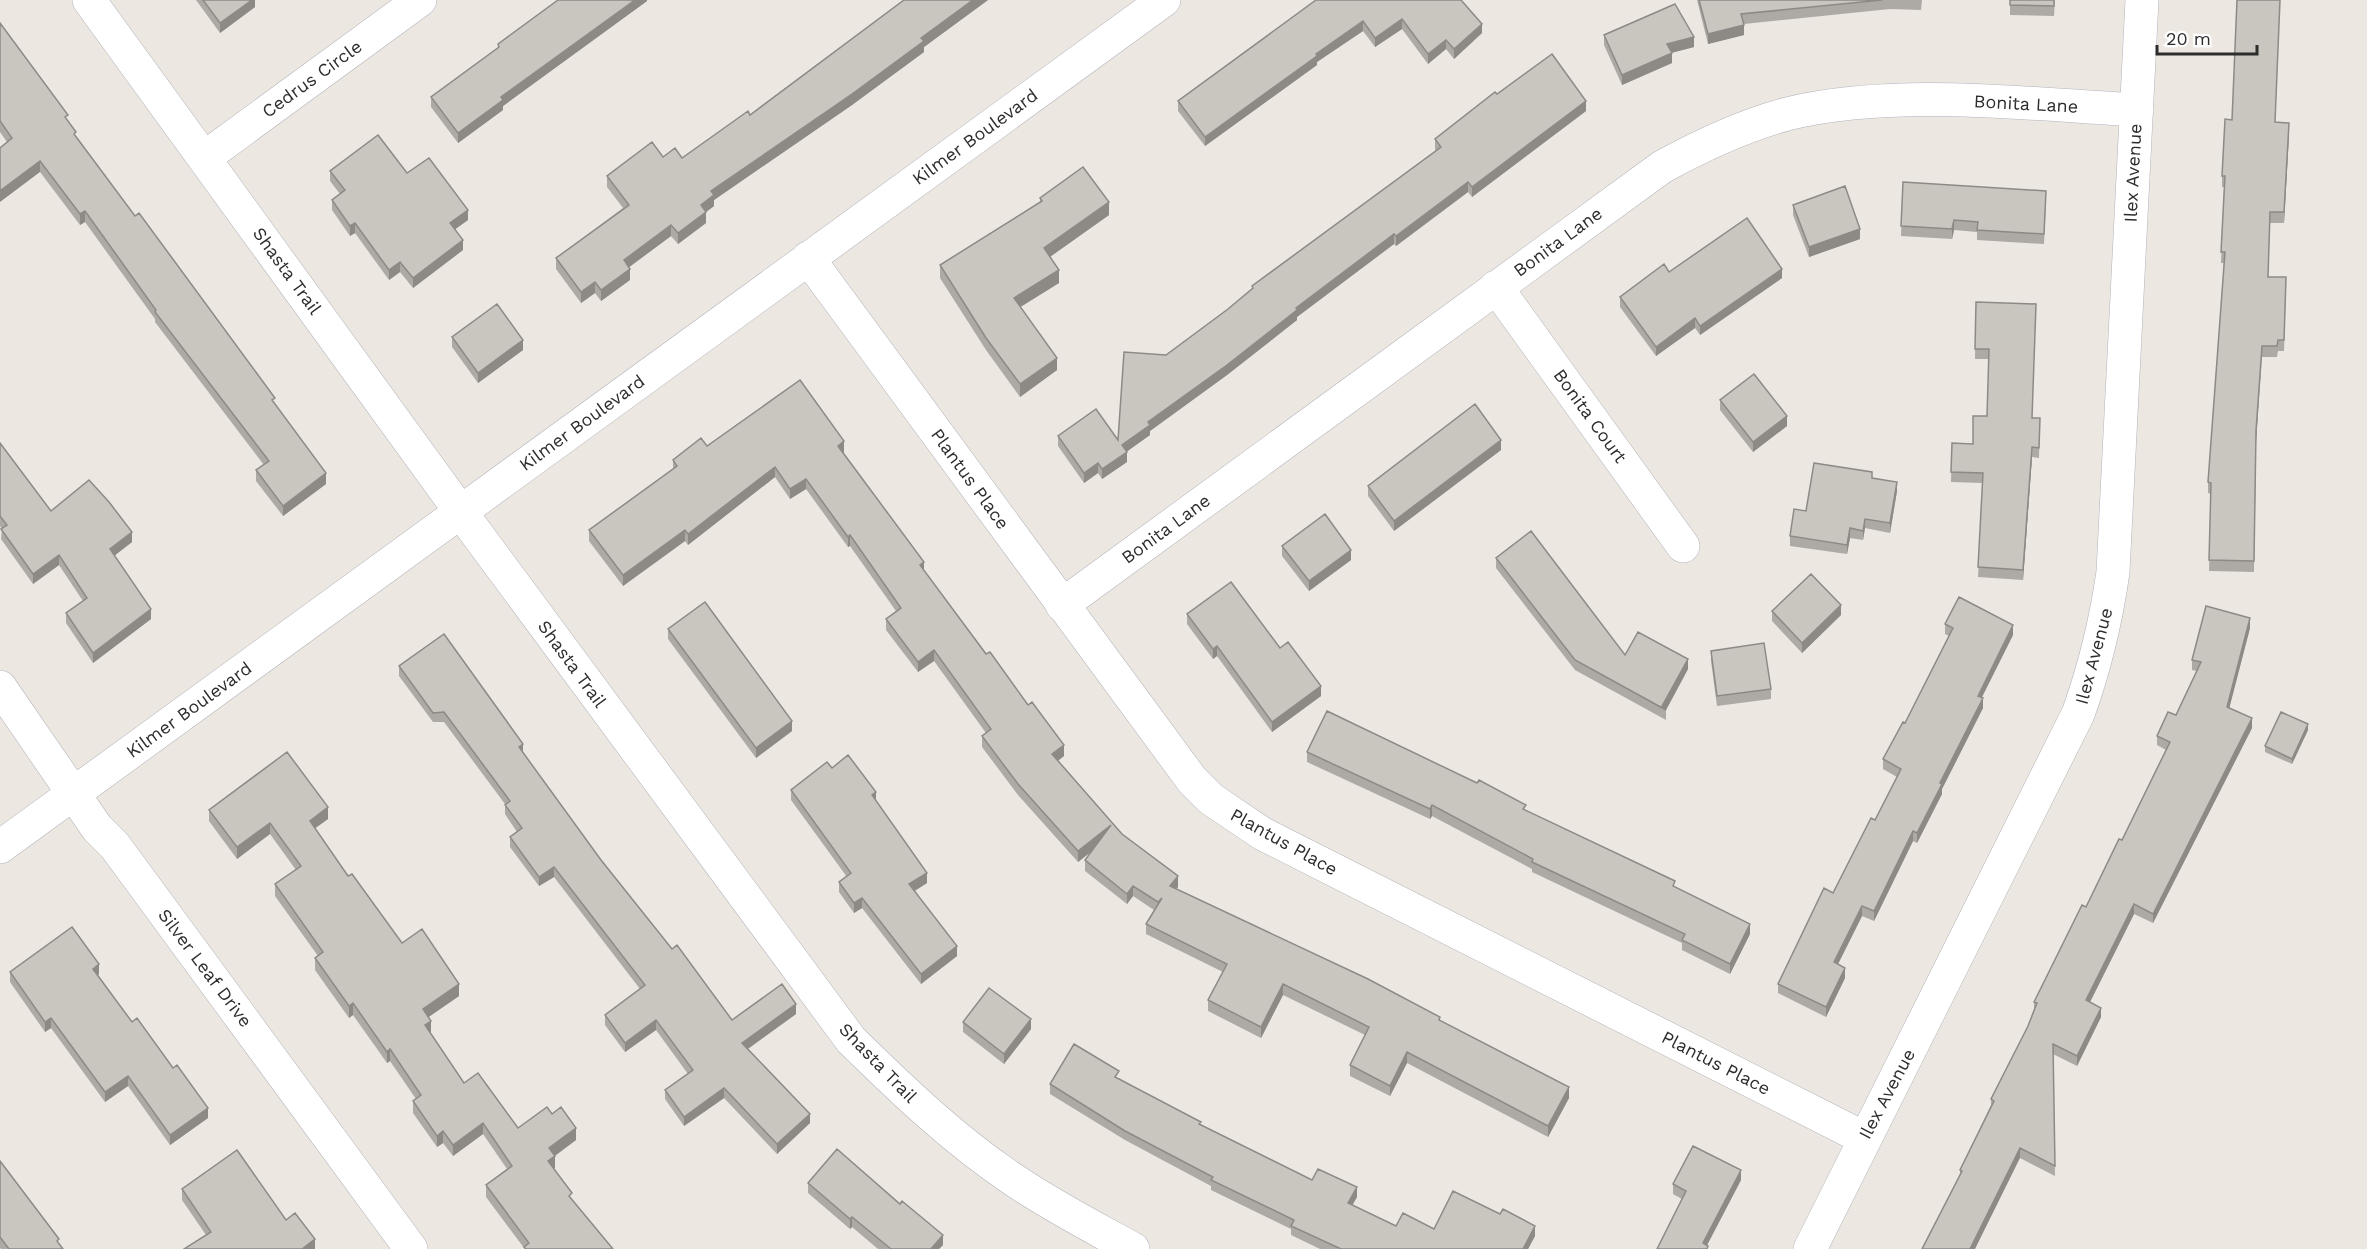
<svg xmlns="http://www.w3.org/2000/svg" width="2367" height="1249" font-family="'Work Sans',sans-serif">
	<rect width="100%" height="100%" fill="#ede7e1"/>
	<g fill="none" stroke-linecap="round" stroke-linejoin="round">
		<g stroke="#b2b4bb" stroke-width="34">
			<path id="minor" d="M89,0L471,526L851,1040C902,1090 954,1140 1014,1180C1052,1206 1093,1227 1133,1249
				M204,158L420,0
				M808,258L1192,780L1211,799L1263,834L1864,1138
				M1496,287L1683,546
				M1062,605L1662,167C1702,145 1743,126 1787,114C1893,88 2028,104 2137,110
				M0,687L97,828L115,846L411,1249
				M0,847L1164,0
				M1810,1249L2078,714C2095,667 2106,621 2113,572L2142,0"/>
		</g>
		<use href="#minor" stroke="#fff" stroke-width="33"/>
	</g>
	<path fill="#ada9a4" d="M196,0H255V7L220,33Z
		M647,0V1L503,106V110L458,143L431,107V97L498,48V44Z
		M904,0H988L924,47V52L852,105L714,200V206L706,212V223L678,244L671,236L629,267L630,280L601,301L595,293L581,303L556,269V258L623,208L607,187V176L663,157L682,158L750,115Z
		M1316,0L1482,33L1454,59L1446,49L1428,64L1402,29L1375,47L1363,31L1317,62V65L1205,146L1178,111V101Z
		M1697,0H1922L1921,10L1890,9L1744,24V35L1708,44Z
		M2010,0H2055L2054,16L2010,15Z
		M0,23L68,122L76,137L275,404L326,484L283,516L256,481V470L264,465L155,322V319L85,222L80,225L40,172L7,142L0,132Z
		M1604,35L1694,47L1671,53L1672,63L1622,85L1604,45Z
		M1497,94L1586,111L1472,197L1468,192L1396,246L1394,244L1297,317V320L1227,375L1150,431V435L1126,452L1127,462L1102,479L1098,473L1084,483L1058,446V436L1118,440L1166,355L1228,309L1252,290V286L1436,151L1435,149V139Z
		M2232,120L2276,122L2289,134L2284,223H2270L2268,277L2286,288L2284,351H2278L2277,357H2262L2256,442L2254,572L2209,571L2211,494L2208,493V482L2224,263H2221L2224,187H2222V176Z
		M330,171L407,173L468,220L455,229L463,250L413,288L400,272L389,280L355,233L350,236L332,210V200L340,194L330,181Z
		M1903,182L2046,201L2044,244L1977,240V232L1954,230L1952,239L1901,236Z
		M1040,198L1109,215L1050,257L1059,283L1020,307L1057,370L1020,397L986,350L940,278V265L1040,202Z
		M1793,205L1860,239L1809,257L1793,215Z
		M1669,272L1782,278L1700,335L1695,328L1656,356L1620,307V297Z
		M1976,302L2032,418H2040L2039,458L2032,457L2023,580L1978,577L1983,483L1951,482L1952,443L1973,444L1987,416L1989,359H1975Z
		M452,337L523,350L478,383L452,347Z
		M1720,400L1787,426L1753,452L1720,410Z
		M0,443L51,511L132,542L114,556L151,619L93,663L66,623V613L83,601L59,565L33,584L1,539L2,529L0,526Z
		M707,446L844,452H843L924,571L1064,756L1058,761L1122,834L1178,887L1176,889L1440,1021L1569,1098L1548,1137L1407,1063L1390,1096L1350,1076V1065L1365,1035L1283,995L1261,1038L1208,1011V1000L1223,972L1146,934V924L1154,910L1133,896L1127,904L1085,871V860L1092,851L1078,862L1018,795L982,747V736L986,733L934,661L918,672L886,630V619L896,611L850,546L848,547L806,489L790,499L775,477L688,545L685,541L623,586L589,541V530L673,469V460Z
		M1501,450L1394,531L1368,496V486Z
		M1872,478L1897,491L1890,533L1865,528L1863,540L1850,538L1847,554L1790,546V536L1806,511Z
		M1282,546L1351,560L1309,591L1282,556Z
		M1496,558L1625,655L1688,669L1666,710V720L1575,670L1496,568Z
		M1772,611L1841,615L1802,653L1772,621Z
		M1187,614L1280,648L1321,696L1272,732L1217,656L1213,659L1187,624Z
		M1945,624L2013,635L1982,697L1983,708L1942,789V794L1917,843L1913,841L1874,921L1862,916L1838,964L1845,978L1826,1017L1778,993V984L1833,893L1875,820L1897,777L1883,769V759L1905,723L1949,636L1945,634Z
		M2250,628L2229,708L2252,728L2153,923L2134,914L2090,1002L2101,1017L2077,1066L2053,1054L2055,1176L2020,1158L1960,1175V1170L1991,1105V1099L2028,1026L2034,1009V1002L2122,840L2166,750L2157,745V736L2176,715L2197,671L2192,670V660Z
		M668,629L792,731L756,758L668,639Z
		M1711,651L1771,689V699L1717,706L1711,661Z
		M399,666L523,753L601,860L672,949L732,1020L796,1014L748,1049L810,1123L777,1154L724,1098L684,1126L665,1099V1090L688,1074L656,1030L625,1052L605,1025V1015L640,989L554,877L539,886L510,847V837L517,832L505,814V804L444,722H433L399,676Z
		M2308,730L2292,764L2265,752V746Z
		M1307,752L1526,810L1675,887L1750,934L1730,974L1682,950V943L1532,872V869L1432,816L1430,819L1307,762Z
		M832,768L876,801L927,883L915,891L957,956L921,984L862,908L854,913L839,892V882L847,877L791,800V790Z
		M209,810L328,819L315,828L348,876L402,943L459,996L428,1017L430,1033L464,1083L518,1128L552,1114L576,1140L555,1156V1168H554L572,1200L613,1249H524V1248L486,1197V1185L507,1169L483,1134L453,1156L443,1143L437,1147L413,1113V1101L416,1099L390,1061L387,1063L353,1015L349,1018L315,970V958L318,956L275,896V884L296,870L270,834L237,859L209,821Z
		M10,972L99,974L97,975L132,1022L208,1118L170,1145L128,1086L105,1102L51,1028L45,1032L10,982Z
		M963,1022L1031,1029L1004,1064L963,1032Z
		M1119,1078L1201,1125L1312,1180L1357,1197L1352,1205L1396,1226L1535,1236L1528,1249H1320L1291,1235V1229L1211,1190V1186L1125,1140L1050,1094V1084Z
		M0,1161L59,1243L63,1249H1L0,1248Z
		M1741,1180L1707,1245L1708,1249L1682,1199L1673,1194V1184Z
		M808,1183L900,1204L943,1245L939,1249H878L852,1227L850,1229L808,1193Z
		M182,1189L286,1220L315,1249L206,1235L182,1200Z"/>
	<path fill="#8d8a86" d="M252,0H255V7L220,33V23Z
		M635,0H647V1L503,106V110L458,143V133L501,97Z
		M973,0H988L924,47V52L852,105L714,200V206L706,212V223L678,244V233L701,205L711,191Z
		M1402,19V29L1375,47V38Z
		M1363,21V31L1317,62V65L1205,146V137L1316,54Z
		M1482,24V33L1454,59V49Z
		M1744,25V35L1708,44V34Z
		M1694,37V47L1667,54V44Z
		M1446,40V49L1428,64V54Z
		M1672,53V63L1622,85V75Z
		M1586,101V111L1472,197V187Z
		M2289,123V134L2284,223V212Z
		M40,161V172L0,202V191Z
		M1468,182V192L1396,246V236Z
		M1109,202V215L1044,261V248Z
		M468,210V220L450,233V223Z
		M85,211V222L80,225V214Z
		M1954,220V230L1952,239V229Z
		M355,223V233L350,236V226Z
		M671,225V236L624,271V260Z
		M1860,229V239L1809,257V247Z
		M1394,234V244L1297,317V320L1227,375L1150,431V435L1122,455V445L1148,422L1296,308Z
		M463,240V250L413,288V278Z
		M400,262V272L389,280V270Z
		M630,269V280L601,301V290Z
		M1782,269V278L1700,335V326Z
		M1059,270V283L1014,311V298Z
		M595,282V293L581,303V292Z
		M1695,318V328L1656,356V347Z
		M523,340V350L478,383V373Z
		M2262,346L2256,442L2254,572L2256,431Z
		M1057,358V370L1020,397V384Z
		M1787,416V426L1753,452V442Z
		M1501,440V450L1394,531V521Z
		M844,441V452L838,456V446Z
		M2032,447V457L2023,580V570Z
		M1127,452V462L1102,479V469Z
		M1098,463V473L1084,483V473Z
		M775,467V477L688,545V534Z
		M326,473V484L283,516V506Z
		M806,479V489L790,499V489Z
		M1897,482V491L1890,533V523Z
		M1865,519V528L1863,540V531Z
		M1850,528V538L1847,554V545Z
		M685,530V541L623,586V575Z
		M132,532V542L110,559V549Z
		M850,535V546L848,547V537Z
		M1351,550V560L1309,591V581Z
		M59,555V565L33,584V574Z
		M924,562V573L920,565Z
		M1841,605V615L1802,653V643Z
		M151,609V619L93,663V653Z
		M2250,618V628L2227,717V707Z
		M2013,625V635L1978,705V696Z
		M1217,646V656L1213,659V649Z
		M934,650V661L918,672V662Z
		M1688,659V669L1666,710L1662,706Z
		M1321,686V696L1272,732V722Z
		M1983,698V708L1942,789V794L1917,843V833L1940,783Z
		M2252,718V728L2153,923V914Z
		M792,721V731L756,758V748Z
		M2308,724V730L2292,764V759Z
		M523,744V754L519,747Z
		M1064,745V756L1052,765V754Z
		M876,792V802L872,795Z
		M1432,805V816L1430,819V809Z
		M328,807V819L310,832V821Z
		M270,823V834L237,859V847Z
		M1111,825V836L1078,862V851Z
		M1913,831V841L1874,921V911Z
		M554,867V877L539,886V877Z
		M927,873V883L909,894V884Z
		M1178,876V887L1170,897V886Z
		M1133,886V896L1127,904V894Z
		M862,898V908L854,913V903Z
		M2134,904V914L2086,1010V1000Z
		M1862,906V916L1834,972V962Z
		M1750,924V934L1730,974V964Z
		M957,946V956L921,984V974Z
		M99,964V974L93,979V969Z
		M1845,968V978L1826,1017V1007Z
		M459,984V996L423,1021V1009Z
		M1283,984V995L1261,1038V1027Z
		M353,1003V1015L349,1018V1006Z
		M796,1004V1014L742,1053V1043Z
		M2101,1008V1017L2077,1066V1056Z
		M51,1018V1028L45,1032V1022Z
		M1031,1019V1029L1004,1064V1054Z
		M656,1020V1030L625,1052V1043Z
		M431,1021V1032L425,1037V1025Z
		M390,1049V1061L387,1063V1052Z
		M1407,1052V1063L1390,1096V1086Z
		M128,1076V1086L105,1102V1092Z
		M1569,1087V1098L1548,1137V1126Z
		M724,1088V1098L684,1126V1117Z
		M208,1108V1118L170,1145V1135Z
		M810,1114V1123L777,1154V1144Z
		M483,1123V1134L453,1156V1145Z
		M576,1128V1140L549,1160V1148Z
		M443,1131V1143L437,1147V1136Z
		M2020,1148V1158L1975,1249H1970Z
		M555,1156V1168L548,1172V1161Z
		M1741,1170V1180L1705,1249L1703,1243Z
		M1357,1187V1197L1348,1213V1203Z
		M852,1217V1227L850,1229V1219Z
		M1535,1226V1236L1528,1249H1523Z
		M943,1235V1245L939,1249H931Z
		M315,1239V1249H302Z"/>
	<path fill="#c9c5bf" stroke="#8d8a86" stroke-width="1.5" d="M203,0H252L220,23Z
		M558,0H635L501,97L503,100L458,133L431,97L499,47L498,44Z
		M904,0H973L921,38L924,41L852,94L711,191L714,195L701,205L706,212L678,233L671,225L624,260L630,269L601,290L595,282L581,292L556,258L629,205L607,176L652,142L663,157L675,148L682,158L748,111L750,115Z
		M1316,0H1461L1482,24L1454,49L1446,40L1428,54L1402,19L1375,38L1363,21L1316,54L1317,56L1205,137L1178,101Z
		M1699,0H1882L1741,14L1744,25L1708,34Z
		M2010,0H2054V6L2010,5Z
		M2237,0H2280L2275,122L2289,123L2284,212H2270L2268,277H2286L2284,340H2278L2277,346H2262L2256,431L2254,561L2209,560L2211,483L2208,482L2225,252H2221L2225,176H2222L2225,119L2232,120Z
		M1675,4L1694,37L1667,44L1672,53L1622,75L1604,35Z
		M0,23L68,115L65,117L76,132L74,134L135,216L139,213L275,398L272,400L326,473L283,506L256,470L269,461L155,312L156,310L85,211L80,214L40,161L0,191V148L12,138L0,121Z
		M1552,54L1586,101L1472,187L1468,182L1396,236L1394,234L1296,308L1297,310L1227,365L1148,422L1150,425L1122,445L1127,452L1102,469L1098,463L1084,473L1058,436L1096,409L1118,440L1124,352L1166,355L1228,309L1253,288L1252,286L1441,147L1435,139L1495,92L1497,94Z
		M378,135L407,173L429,158L468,210L450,223L463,240L413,278L400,262L389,270L355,223L350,226L332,200L345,190L330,171Z
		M1083,167L1109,202L1044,248L1059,270L1014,298L1057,358L1020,384L986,338L940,265L1042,201L1040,198Z
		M1903,182L2046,191L2044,234L1977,230L1978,222L1954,220L1952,229L1901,226Z
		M1845,186L1860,229L1809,247L1793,205Z
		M1747,218L1782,269L1700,326L1695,318L1656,347L1620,297L1664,264L1669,272Z
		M1976,302L2036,304L2032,418H2040L2039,448L2032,447L2023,570L1978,567L1983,473L1951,472L1952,443L1973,444V416H1987L1989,349H1975Z
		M497,304L523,340L478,373L452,337Z
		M1754,374L1787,416L1753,442L1720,400Z
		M800,380L844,441L838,446L924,562L920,565L986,654L990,652L1028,705L1032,702L1064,745L1052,754L1122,834L1178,876L1170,886L1368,979L1440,1017L1439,1020L1569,1087L1548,1126L1407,1052L1390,1086L1350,1065L1369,1027L1283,984L1261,1027L1208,1000L1227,964L1146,924L1162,898L1158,902L1133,886L1127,894L1085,860L1111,825L1078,851L1018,784L982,736L991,729L934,650L918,662L886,619L901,608L850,535L848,537L806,479L790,489L775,467L688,534L685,530L623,575L589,530L677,466L673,460L701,438L707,446Z
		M1475,404L1501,440L1394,521L1368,486Z
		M0,443L51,511L89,480L109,502L132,532L110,549L151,609L93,653L66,613L87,598L59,555L33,574L1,529L7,525L0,516Z
		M1814,463L1872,472V478L1897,482L1890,523L1865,519L1863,531L1850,528L1847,545L1790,536L1794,509L1806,511Z
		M1325,514L1351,550L1309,581L1282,546Z
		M1531,531L1625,655L1638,632L1688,659L1662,706L1666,710L1575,660L1496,558Z
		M1811,574L1841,605L1802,643L1772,611Z
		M1231,582L1280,648L1288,642L1321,686L1272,722L1217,646L1213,649L1187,614Z
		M1959,597L2013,625L1978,696L1983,698L1940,783L1942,784L1917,833L1913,831L1874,911L1862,906L1834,962L1845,968L1826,1007L1778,984L1824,888L1833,893L1871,818L1875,820L1901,769L1883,759L1903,722L1905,723L1953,628L1945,624Z
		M705,602L792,721L756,748L668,629Z
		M2206,606L2250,618L2227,707L2252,718L2153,914L2134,904L2086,1000L2101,1008L2077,1056L2053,1044L2055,1166L2020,1148L1970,1249H1922L1962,1171L1960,1170L1994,1101L1991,1099L2028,1026L2037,1003L2034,1002L2082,905L2086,907L2119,839L2122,840L2170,742L2157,736L2168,712L2176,715L2201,662L2192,660Z
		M444,634L523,744L519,747L601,860L672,949L677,945L732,1020L782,984L796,1004L742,1043L810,1114L777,1144L724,1088L684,1117L665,1090L693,1070L656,1020L625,1043L605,1015L645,985L554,867L539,877L510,837L522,828L505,805L510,801L444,712L433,713L399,666Z
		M1764,643L1771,689L1717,696L1711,651Z
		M1327,711L1477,783L1479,780L1526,805L1523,809L1675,881L1673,886L1750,924L1730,964L1682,940L1685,934L1532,862L1533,859L1432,805L1430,809L1307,752Z
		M2281,712L2308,724L2292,759L2265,746Z
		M287,752L328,807L310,821L348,876L352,874L402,943L422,929L459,984L423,1009L431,1021L425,1025L464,1083L478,1073L518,1128L547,1107L552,1114L561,1107L576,1128L549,1148L555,1156L548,1161L572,1193L569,1196L613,1249H526L524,1247L529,1243L486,1185L512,1166L483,1123L453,1145L443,1131L437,1136L413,1101L421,1095L390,1049L387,1052L353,1003L349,1006L315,958L323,952L275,884L301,866L270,823L237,847L209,810Z
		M848,755L876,792L872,795L927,873L909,884L957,946L921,974L862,898L854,903L839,882L851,873L791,790L827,762L832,768Z
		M72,927L99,964L93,969L132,1022L137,1018L173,1068L177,1065L208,1108L170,1135L128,1076L105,1092L51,1018L45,1022L10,972Z
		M989,988L1031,1019L1004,1054L963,1022Z
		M1074,1044L1119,1071L1115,1077L1201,1122L1199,1124L1312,1180L1318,1169L1357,1187L1348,1203L1396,1226L1403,1213L1434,1229L1453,1191L1500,1214L1503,1209L1535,1226L1523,1249H1341L1291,1226L1294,1220L1211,1180L1213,1177L1125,1131L1050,1084Z
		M1693,1146L1741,1170L1703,1243L1708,1246L1707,1249H1657L1686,1191L1673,1184Z
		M837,1149L900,1204L902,1201L943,1235L931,1249H891L852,1217L850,1219L808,1183Z
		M237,1150L286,1220L295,1213L315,1239L302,1249H184L211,1232L182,1189Z
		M0,1161L59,1239L57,1241L63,1249H9L0,1237Z"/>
	<g text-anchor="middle" stroke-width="6" stroke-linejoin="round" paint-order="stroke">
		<g font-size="18" fill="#2d2d2d" stroke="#fff">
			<text transform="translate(312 79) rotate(-36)" y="6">Cedrus Circle</text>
			<text transform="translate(2026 104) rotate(3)" y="6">Bonita Lane</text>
			<text transform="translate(975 137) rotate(-36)" y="6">Kilmer Boulevard</text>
			<text transform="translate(2133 173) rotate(-87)" y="6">Ilex Avenue</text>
			<text transform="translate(1558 242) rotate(-36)" y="6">Bonita Lane</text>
			<text transform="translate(287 271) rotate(54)" y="6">Shasta Trail</text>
			<text transform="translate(1590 416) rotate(54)" y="6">Bonita Court</text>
			<text transform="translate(582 423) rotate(-36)" y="6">Kilmer Boulevard</text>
			<text transform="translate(970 479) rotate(54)" y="6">Plantus Place</text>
			<text transform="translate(1166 529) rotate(-36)" y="6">Bonita Lane</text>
			<text transform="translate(2094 656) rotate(-75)" y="6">Ilex Avenue</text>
			<text transform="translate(572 664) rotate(54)" y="6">Shasta Trail</text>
			<text transform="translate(189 710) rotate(-36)" y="6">Kilmer Boulevard</text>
			<text transform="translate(1284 842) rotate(29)" y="6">Plantus Place</text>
			<text transform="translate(205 968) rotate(53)" y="6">Silver Leaf Drive</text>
			<text transform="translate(878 1063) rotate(46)" y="6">Shasta Trail</text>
			<text transform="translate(1716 1063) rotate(27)" y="6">Plantus Place</text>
			<text transform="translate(1887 1094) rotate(-62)" y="6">Ilex Avenue</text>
		</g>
	</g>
	<path d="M2157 45v9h100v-9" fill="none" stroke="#2d2d2d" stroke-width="3"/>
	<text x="2166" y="45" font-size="18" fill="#2d2d2d" stroke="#ffffff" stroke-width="4.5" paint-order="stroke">20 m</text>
</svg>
